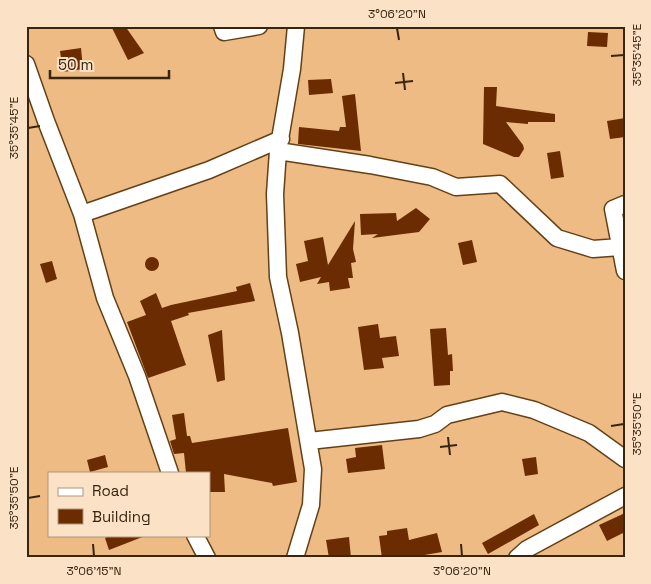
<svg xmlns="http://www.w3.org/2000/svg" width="651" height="584" font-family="'Space Grotesk',sans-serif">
	<rect width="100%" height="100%" fill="#edbb83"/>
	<path fill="#6a2c00" d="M111,26H125L144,53L128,60Z
		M588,32L608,33L607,47L587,46Z
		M81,48L83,69L63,72L60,51Z
		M331,79L333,93L309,95L308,80Z
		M484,87H497L496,106L555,114V122H528V124L506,122L523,145L524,149L519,157H514L483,144Z
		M355,94L361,151L298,144L299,127L339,131L340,127H346L342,96Z
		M625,118V137L610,139L607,121Z
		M560,151L564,177L551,179L547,153Z
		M416,208L430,219L419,232L372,238L378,234L361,235L360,214L396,213L397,221Z
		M355,221L353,249L356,262L351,263L353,278H348L350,288L330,291L329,282L317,284L321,277L300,282L296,264L308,261L304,241L323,237L328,265Z
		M472,240L477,262L463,265L458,243Z
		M145 264a7 7 0 1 1 14 0a7 7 0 1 1-14 0Z
		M52,261L57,279L46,283L40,264Z
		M250,283L255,301L188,313L189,315L171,321L186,365L148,378L127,322L146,315L140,301L156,293L162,308L171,305L237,291L236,287Z
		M378,324L380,338L396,336L399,356L382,358L384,368L364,370L358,327Z
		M446,328L448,355L452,354L453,371H450V385L434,386L430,329Z
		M222,330L225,380L217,382L208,335Z
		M184,413L187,436H190L192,443L288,428L297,482L273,486L272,483L224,474L225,492H209V473H186L184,453L174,454L170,441L176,439L172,415Z
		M382,445L385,469L348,473L346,459L356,457L355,448Z
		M105,455L108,467L90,472L87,460Z
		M536,457L538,474L525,476L522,459Z
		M625,513V532L607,541L599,525Z
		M534,514L539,525L488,554L482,543Z
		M407,528L409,540L437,533L442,552L407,558H382L379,536L387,535V531Z
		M112,535H145V536L109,550L105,538Z
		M349,537L351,558H329L326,540Z"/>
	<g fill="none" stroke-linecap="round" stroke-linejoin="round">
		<g stroke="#634117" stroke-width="19">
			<path id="minor" d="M222,26L224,32L259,26
				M26,64L46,121L82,214L105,298L137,376L170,473
				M278,151L370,165L432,177L456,187L500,184L557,238L593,249L620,247
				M625,204L613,209L625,271
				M82,214L209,170L281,139
				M309,441L419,429L435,424L447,415L502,402L534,410L589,433L625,459
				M195,535L207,558
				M295,558L311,505L313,469L290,333L278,277L275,194L278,151L292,69L296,26
				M517,558L527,549L625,496"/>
		</g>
		<use href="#minor" stroke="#fff" stroke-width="16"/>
	</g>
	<path fill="none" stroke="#38250e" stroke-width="2" d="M397,28L399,40M611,56L624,55M403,73L405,90M395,83L413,81M28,128L40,126M611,426L624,424M448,437L450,455M440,447L457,445M28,498L40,496M93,544L94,556M461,544L462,556"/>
	<rect width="651" height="584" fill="none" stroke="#fbe1c6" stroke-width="55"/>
	<rect x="48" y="472" width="162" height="65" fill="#fbe1c6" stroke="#ad967c"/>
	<rect x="58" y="488" width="25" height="8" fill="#ffffff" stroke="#ad967c"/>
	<text x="92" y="496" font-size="15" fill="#38250e">Road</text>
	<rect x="58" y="509" width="25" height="15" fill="#6a2c00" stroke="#ad967c"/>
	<text x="92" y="522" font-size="15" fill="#38250e">Building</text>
	<path d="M50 70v8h119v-8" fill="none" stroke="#38250e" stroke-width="2.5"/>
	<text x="58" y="70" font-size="15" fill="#38250e" stroke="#fbe1c6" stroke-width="4" paint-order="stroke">50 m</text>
	<rect x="28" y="28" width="596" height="528" fill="none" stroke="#38250e" stroke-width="2"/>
	<g font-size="12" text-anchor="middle" fill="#38250e">
		<text x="397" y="18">3°06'20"N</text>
		<text transform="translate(637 55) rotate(-90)" y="4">35°35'45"E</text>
		<text transform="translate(14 128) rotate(-90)" y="4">35°35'45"E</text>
		<text transform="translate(637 424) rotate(-90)" y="4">35°35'50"E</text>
		<text transform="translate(14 498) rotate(-90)" y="4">35°35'50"E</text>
		<text x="94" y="575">3°06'15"N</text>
		<text x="462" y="575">3°06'20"N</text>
	</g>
</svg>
